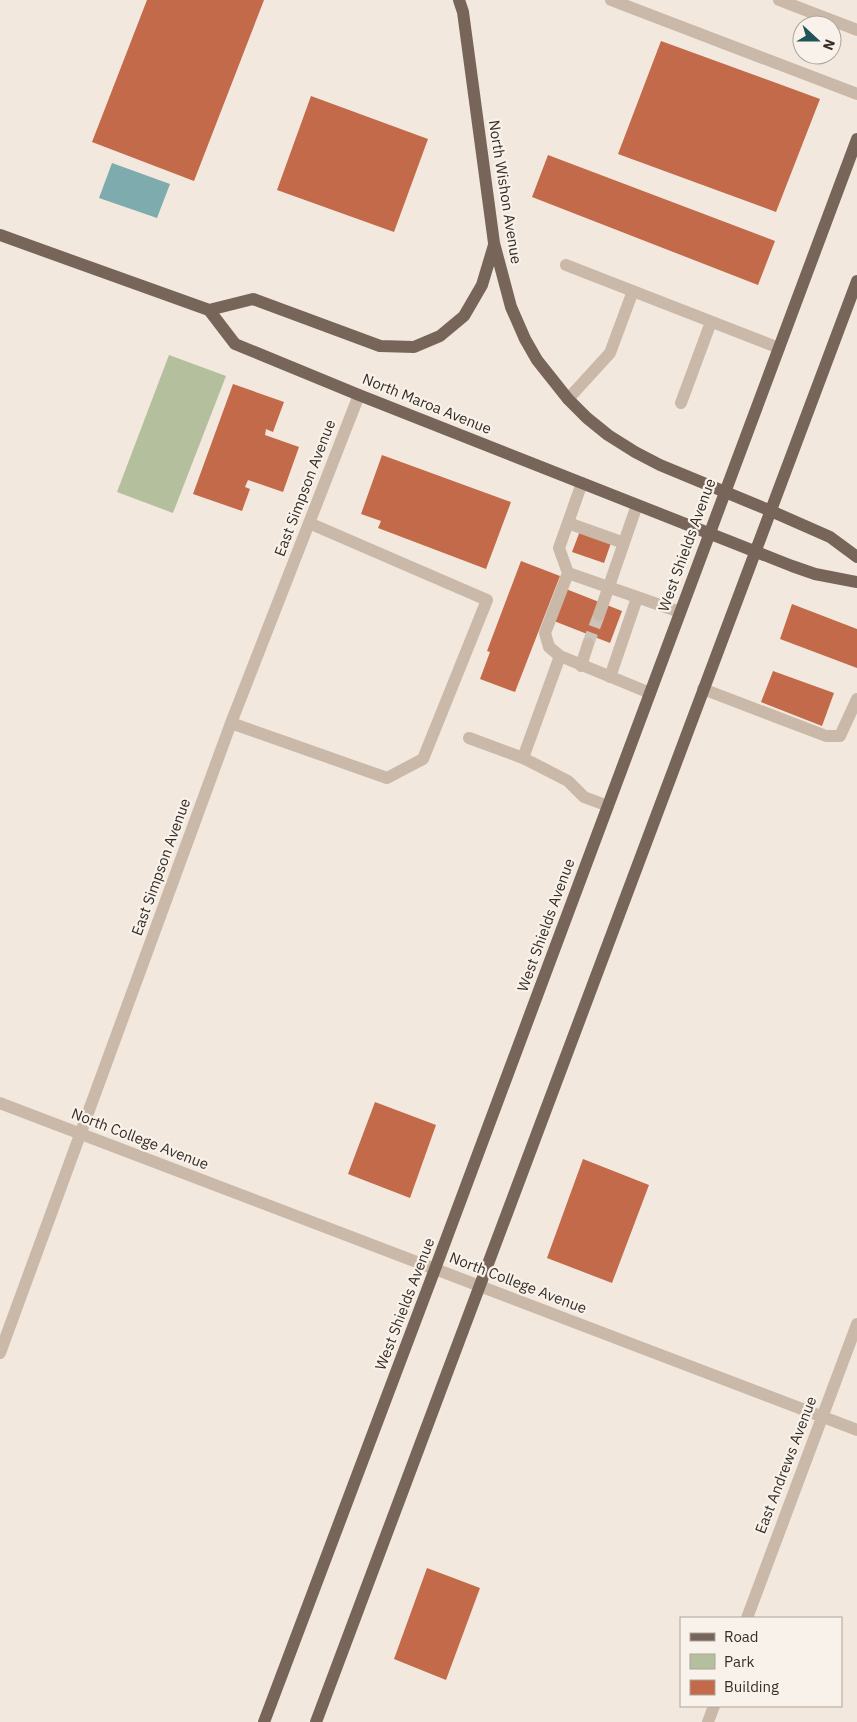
<svg xmlns="http://www.w3.org/2000/svg" width="857" height="1722" font-family="'IBM Plex Sans',sans-serif">
	<rect width="100%" height="100%" fill="#f2e8dd"/>
	<path fill="#b4c09d" d="M169,355L226,376L173,513L117,492Z"/>
	<path fill="#7dabae" d="M112,163L170,184L157,218L99,198Z"/>
	<path fill="#c36a4a" d="M147,0H264L194,181L92,142Z
		M661,41L820,99L776,212L618,154Z
		M311,96L428,139L394,232L277,190Z
		M548,155L775,241L758,285L532,197Z
		M233,384L284,402L273,432L266,429L265,435L299,447L283,492L248,480L245,487L250,489L242,511L193,494Z
		M382,455L511,502L486,569L378,528L381,521L361,514Z
		M580,531L611,543L604,563L572,552Z
		M521,561L560,576L515,692L480,679L490,652L487,651Z
		M566,589L622,611L610,643L554,621Z
		M792,604L857,629V668L780,639Z
		M773,671L834,693L822,726L761,702Z
		M375,1102L436,1125L410,1198L348,1174Z
		M583,1159L649,1185L612,1283L547,1258Z
		M427,1568L480,1588L446,1680L394,1659Z"/>
	<g fill="none" stroke-linecap="round" stroke-linejoin="round">
		<path stroke="#cdc3b9" stroke-width="12" stroke-dasharray="12 6" stroke-linecap="butt" d="M588,644L599,615"/>
		<path stroke="#cab9a9" stroke-width="12" d="M611,0L857,94
			M779,0L857,30
			M566,265L779,348
			M568,399L610,353L633,291
			M681,403L711,322
			M568,523L624,543
			M568,573L559,548L582,483
			M599,615L637,505
			M581,666L588,644
			M610,677L637,598
			M703,689L826,736H840L857,699
			M650,693L560,656L549,647L545,633L568,573L680,612
			M231,723L387,778L423,759L487,600L309,523
			M469,738L523,758L568,781L584,797L608,806
			M523,758L560,656
			M0,1103L857,1430
			M0,1353L231,723L359,395
			M747,1618L857,1324
			M708,1722L714,1706"/>
		<path stroke="#78655a" stroke-width="12" d="M459,0L463,12L494,243L511,307L525,339L537,360L568,399L587,418L608,435L635,452L660,465L771,511L830,537L857,557
			M0,235L209,310L235,344L359,395L792,566L815,574L857,582
			M209,310L253,299L380,346L414,347L440,336L464,316L482,285L494,245
			M264,1722L435,1269L857,139
			M316,1722L857,281"/>
	</g>
	<g text-anchor="middle" stroke-width="4.5" stroke-linejoin="round" paint-order="stroke">
		<g font-size="15" fill="#372e29" stroke="#f9f2ea">
			<text transform="translate(505 192) rotate(81)" y="5">North Wishon Avenue</text>
			<text transform="translate(427 404) rotate(22)" y="5">North Maroa Avenue</text>
			<text transform="translate(305 488) rotate(-69)" y="5">East Simpson Avenue</text>
			<text transform="translate(687 545) rotate(-70)" y="5">West Shields Avenue</text>
			<text transform="translate(161 867) rotate(-70)" y="5">East Simpson Avenue</text>
			<text transform="translate(546 925) rotate(-70)" y="5">West Shields Avenue</text>
			<text transform="translate(140 1139) rotate(21)" y="5">North College Avenue</text>
			<text transform="translate(518 1283) rotate(21)" y="5">North College Avenue</text>
			<text transform="translate(405 1304) rotate(-69)" y="5">West Shields Avenue</text>
			<text transform="translate(786 1465) rotate(-69)" y="5">East Andrews Avenue</text>
		</g>
	</g>
	<rect x="680" y="1617" width="162" height="90" fill="#f9f2ea" stroke="#aba49d"/>
	<rect x="690" y="1633" width="25" height="8" fill="#78655a" stroke="#aba49d"/>
	<text x="724" y="1642" font-size="15" fill="#372e29">Road</text>
	<rect x="690" y="1654" width="25" height="15" fill="#b4c09d" stroke="#aba49d"/>
	<text x="724" y="1667" font-size="15" fill="#372e29">Park</text>
	<rect x="690" y="1680" width="25" height="15" fill="#c36a4a" stroke="#aba49d"/>
	<text x="724" y="1692" font-size="15" fill="#372e29">Building</text>
	<g transform="translate(817 40) rotate(111)"><circle r="24" fill="#f9f2ea" stroke="#aba49d"/>
	<path d="M0-4L9 19L0 12L-9 19Z" fill="#1f5358"/>
	<text y="-8" font-size="14" font-weight="bold" text-anchor="middle" fill="#372e29">N</text>
	</g>
</svg>
